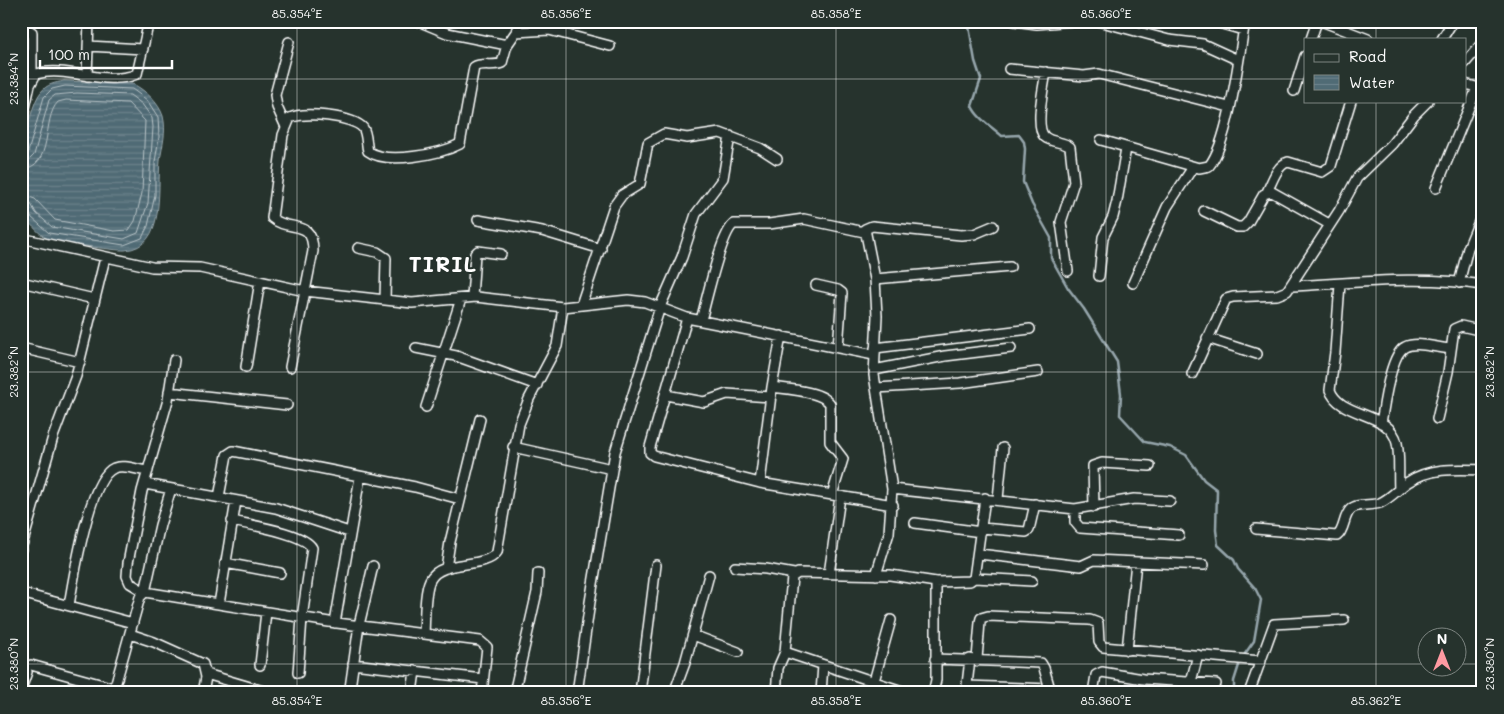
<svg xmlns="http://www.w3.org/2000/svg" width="1504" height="714" font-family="Mali,sans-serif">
	<defs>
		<pattern id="water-rules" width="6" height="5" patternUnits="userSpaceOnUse" patternTransform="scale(1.25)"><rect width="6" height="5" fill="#506b75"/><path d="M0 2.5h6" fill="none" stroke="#6a818a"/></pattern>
	</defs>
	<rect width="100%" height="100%" fill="#26332d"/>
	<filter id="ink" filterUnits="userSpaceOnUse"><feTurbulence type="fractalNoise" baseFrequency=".02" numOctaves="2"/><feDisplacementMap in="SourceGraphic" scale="10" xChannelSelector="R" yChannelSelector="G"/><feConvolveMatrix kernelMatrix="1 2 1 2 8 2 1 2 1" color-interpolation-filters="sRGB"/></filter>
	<g filter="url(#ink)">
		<path fill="url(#water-rules)" stroke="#96a6ac" d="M64,81L133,84C145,90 159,103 163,116C167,132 162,146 160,161C157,190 166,247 125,250C116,251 54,242 46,238C41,235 31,225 27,220C13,202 26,109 41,92C47,84 55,83 64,81Z"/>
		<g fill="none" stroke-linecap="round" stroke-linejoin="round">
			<path stroke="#b9c4c8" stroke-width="1" d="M21,155L28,152L44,97L52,89L65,86L132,89L147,100L158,117L159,137L155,162V195L148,226L142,238L124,245L49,233L31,217L27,209L21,208
				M21,162L29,160L34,155L49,100L55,95L77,93L130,95L142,104L152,118L153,127L148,203L138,233L124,239L52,227L36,213L31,204L21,201
				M21,169C55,168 41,119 58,102L66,100L128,103L145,121L142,193L135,221L129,230L114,231L55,220L35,199L21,194"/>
			<path stroke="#96a6ac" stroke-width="2.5" d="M968,21L975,61L981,79L972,106C977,118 992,127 1002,136L1019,135L1024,142L1025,149L1023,182L1032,204L1051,238V258L1068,288L1084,309L1117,362L1121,394L1120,415L1145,442L1170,447L1186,455L1204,480L1217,490L1216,530L1218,545L1234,560L1238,569L1255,588L1261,600L1254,641L1242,658
				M1234,693V681L1240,662"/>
			<g stroke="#fff" stroke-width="12">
				<path id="minor" d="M418,21L447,33L507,45
					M1014,21L1037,24L1073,21
					M1098,21L1169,40L1203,44L1238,60
					M1212,21L1243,30
					M1321,21L1368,39
					M21,25L32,32V79
					M516,32L519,21
					M1311,39L1317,21
					M1442,39L1453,21
					M88,46L143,49
					M1465,63L1483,42
					M1009,69L1084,76L1099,74L1229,107
					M1046,72C1044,85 1034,128 1045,137C1052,143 1063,141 1070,147L1074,182L1061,222L1068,271
					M87,76L89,21
					M1465,84L1483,89
					M1294,91L1305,56
					M21,126L30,85L36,74C68,65 105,87 137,74L149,21
					M286,127L277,107L275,95L289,42
					M1101,140L1199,168L1209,166C1229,142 1239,56 1245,21
					M1436,188L1477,88
					M1267,192C1272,182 1277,165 1288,162L1322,172L1331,166L1351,101
					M1204,211L1237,227H1243L1248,222L1264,194L1272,192L1329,224
					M478,220L542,231L601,249
					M21,238L152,267L200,268L305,291L412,303L476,297L563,307L628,300L645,302L687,318L874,355
					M358,248L377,252L386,258L385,300
					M1099,276L1103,237L1113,217L1117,201L1126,148
					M875,279L1010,267
					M21,282L94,299
					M1133,283L1167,207L1193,167
					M1459,283L1468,248L1483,212
					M1340,284L1335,352L1330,390C1340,418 1390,411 1397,443C1400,457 1398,474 1399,489
					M816,285L838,290L842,293L838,348
					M1291,286C1353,283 1422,275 1483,285
					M472,297L475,254L478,251L501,254
					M581,305L614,206L622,195L640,184L648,143L664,134L687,138L720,133L760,148L777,159
					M687,318L650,447V453L654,456L760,483L893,505
					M701,320C706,303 721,232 734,224H769L804,219L864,232
					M1207,338L1257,354
					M21,348L80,362
					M416,348L456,356L537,385
					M875,348L1030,329
					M246,367L260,281
					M290,367L313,251C313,217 289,233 272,218L283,135L290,118C303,111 353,116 363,128C367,134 366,144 368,151C386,165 441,154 460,144L474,67C482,62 493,67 502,63L507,45L516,32L549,30L610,46
					M874,370L945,356L1011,348
					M1192,374L1226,299L1233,297L1277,295L1287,291L1339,211L1357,178L1392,144L1414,115L1428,101
					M772,387C786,389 823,391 830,404V442L843,459L832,495
					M876,388L960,383L1038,372
					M169,392L287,405
					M666,395L704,402L727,394L771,397
					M426,407L461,299
					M1437,419L1448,372L1454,329L1461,326L1483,331
					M1381,423C1384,407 1390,354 1405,347C1417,341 1438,348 1451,349
					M513,447L612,469
					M760,483L772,387L781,336
					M145,484L276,508L349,532
					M171,489L160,525L145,592L130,583L127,576L128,563L142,491L168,400L174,360
					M892,489L1075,509L1134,499L1170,501
					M219,497L227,455L233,451L415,487L460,499
					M998,499L1003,448
					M1094,507L1093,466L1102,463L1150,466
					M1075,509V522L1080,528L1179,535
					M232,521C250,525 304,533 312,548L302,618L298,673
					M915,523L981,532
					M982,528L1026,532L1029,530L1035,504
					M1256,529L1337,536C1345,530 1343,516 1351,509C1357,503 1372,506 1380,503C1391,498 1399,488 1408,482C1431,467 1456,469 1483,470
					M21,549L53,437L76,376L105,258
					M979,554L1081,566L1094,560L1204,565
					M225,563L280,573
					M735,567L766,569L794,574
					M446,568L450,542L480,419
					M829,574L840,497
					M876,575L889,533L892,489L874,375L877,316L875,279L865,229L872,226L961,235L974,234L993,226
					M974,578L1032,581
					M21,593L133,623
					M219,604L236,501
					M69,605C74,577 89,478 114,468C123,464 138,470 148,471
					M335,623L360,477
					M130,634L154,642L203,664L206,677L203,693
					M424,634C425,621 424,592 430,580C441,558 485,570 497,552L519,424L529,399L557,346L563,307
					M693,635L738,652
					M1127,650L1136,562
					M935,659L1041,663L1044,668L1050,689L1060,693
					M977,659L980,622L981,618L988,616L1090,620L1098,623L1099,642L1103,647L1261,661
					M353,664L483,679
					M31,665L114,688
					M260,665L266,612
					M206,674L270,693
					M874,681L891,620
					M967,686L1050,689
					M350,688L359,625L373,566
					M21,689L27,672
					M113,693L140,597L145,592L329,622L480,641L487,647L482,693
					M412,693L415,671
					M514,693L537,592L538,573
					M577,693L590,602L615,452L660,307L682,257L696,214L723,178L730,136
					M640,693L656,565
					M674,693L685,663L709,575
					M776,693L778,668L785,652
					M821,693L823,665
					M908,693L785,652L792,577L798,573L890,575L936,582
					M933,693L936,680V582L970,581L974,578L985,498
					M966,693L970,659
					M1093,693L1096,675L1102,672L1143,679L1216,684
					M1188,693L1198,655
					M1249,693L1274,624L1344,620"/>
			</g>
			<use href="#minor" stroke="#26332d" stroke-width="9"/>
		</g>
	</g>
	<path fill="none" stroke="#fff" stroke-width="1" stroke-opacity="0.45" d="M27,21V693M297,21V693M566,21V693M836,21V693M1106,21V693M1376,21V39M21,79H1305M1465,79H1483M1376,101V693M21,372H1483M21,664H1426M1456,664H1483"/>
	<g text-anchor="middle" stroke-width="4" stroke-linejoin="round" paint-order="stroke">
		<g font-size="22" font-weight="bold" letter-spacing="1" fill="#fff" stroke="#26332d">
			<text x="443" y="272">TIRIL</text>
		</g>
	</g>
	<rect width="1504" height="714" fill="none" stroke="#26332d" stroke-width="55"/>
	<rect x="1304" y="38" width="162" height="65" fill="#26332d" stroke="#7d8581"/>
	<rect x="1314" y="54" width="25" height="8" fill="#26332d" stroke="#7d8581"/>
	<text x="1349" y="62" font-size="15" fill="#ffffff">Road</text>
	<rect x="1314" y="75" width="25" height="15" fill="url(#water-rules)" stroke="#7d8581"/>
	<text x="1349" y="88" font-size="15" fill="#ffffff">Water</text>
	<g transform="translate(1442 652)"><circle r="24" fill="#26332d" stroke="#7d8581"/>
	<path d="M0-4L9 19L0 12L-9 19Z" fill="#ff9aa2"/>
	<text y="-8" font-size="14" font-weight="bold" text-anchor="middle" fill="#ffffff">N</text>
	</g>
	<path d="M40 60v8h132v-8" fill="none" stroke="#ffffff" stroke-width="2.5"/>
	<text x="48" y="60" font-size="15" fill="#ffffff" stroke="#26332d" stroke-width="4" paint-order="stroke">100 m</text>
	<rect x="28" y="28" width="1448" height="658" fill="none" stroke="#fff" stroke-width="2"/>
	<g font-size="12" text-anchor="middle" fill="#fff">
		<text x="297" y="18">85.354°E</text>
		<text x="566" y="18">85.356°E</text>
		<text x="836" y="18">85.358°E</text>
		<text x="1106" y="18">85.360°E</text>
		<text transform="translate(14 79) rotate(-90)" y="4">23.384°N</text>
		<text transform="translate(14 372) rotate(-90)" y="4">23.382°N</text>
		<text transform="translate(1490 372) rotate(-90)" y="4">23.382°N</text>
		<text transform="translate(14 664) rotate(-90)" y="4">23.380°N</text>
		<text transform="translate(1490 664) rotate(-90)" y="4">23.380°N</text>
		<text x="297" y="705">85.354°E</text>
		<text x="566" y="705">85.356°E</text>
		<text x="836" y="705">85.358°E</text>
		<text x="1106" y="705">85.360°E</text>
		<text x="1376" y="705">85.362°E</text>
	</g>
</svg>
